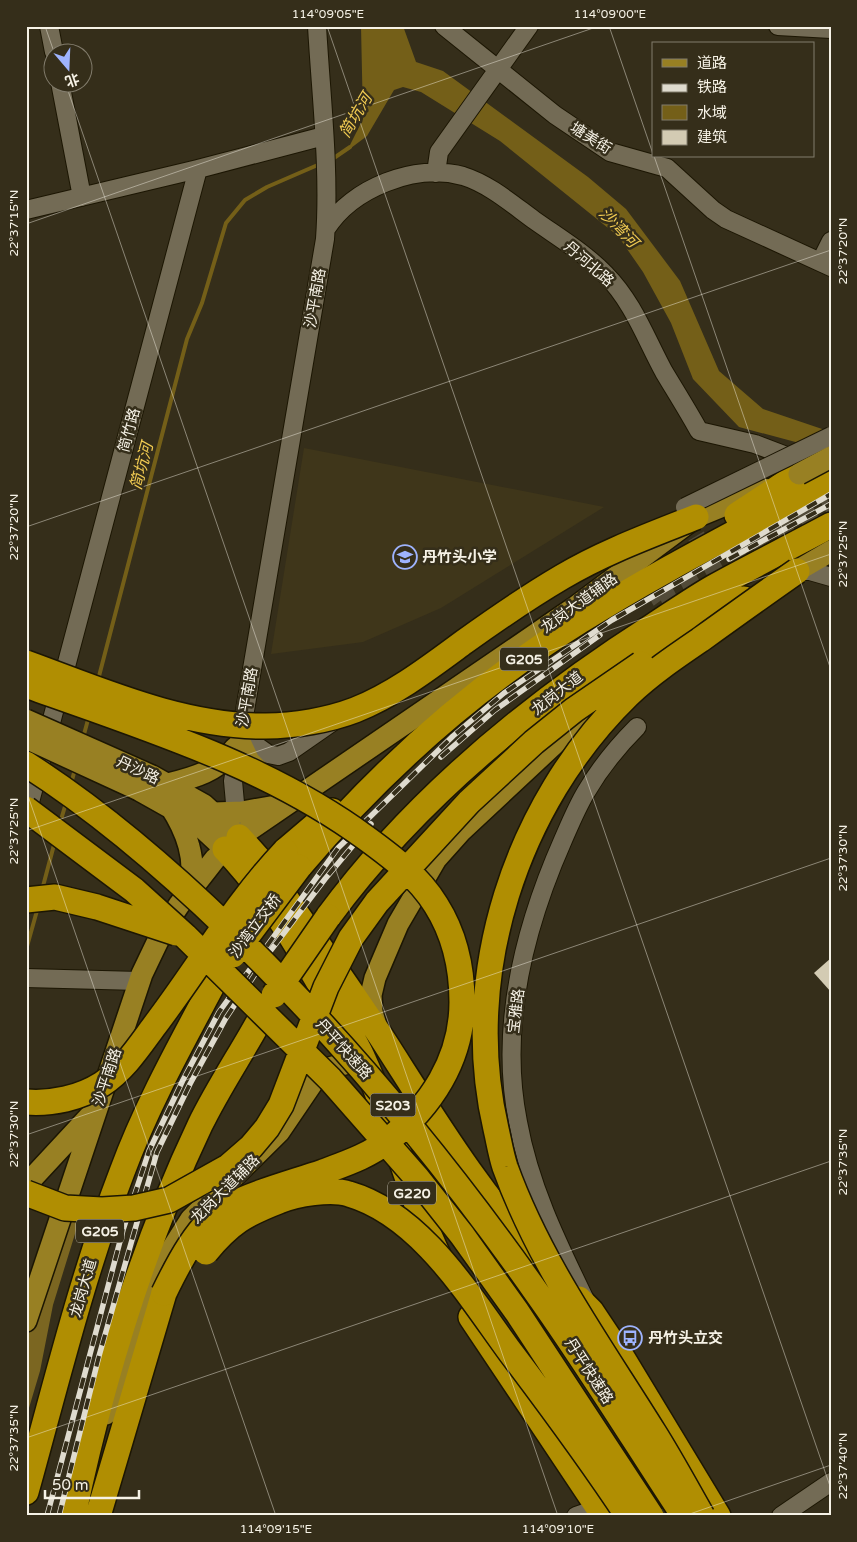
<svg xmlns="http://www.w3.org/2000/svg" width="857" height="1542" font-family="'Varela Round','Noto Sans SC',sans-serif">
	<rect width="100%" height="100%" fill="#352e1a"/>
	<path fill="#3f361a" d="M304,448L604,507L441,608L363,642L271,654Z"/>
	<path fill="#7b6621" d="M68,1217L79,1221L53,1305L40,1371L26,1418V1320Z"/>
	<path fill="#745f18" d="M361,26H403L416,62L443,71L588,177L626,209L680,281L719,371L763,409L831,432V455L803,444L739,427L693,379L671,323L643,272L618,236L500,141L421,92L403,87L394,90L367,136L347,151L363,119Z"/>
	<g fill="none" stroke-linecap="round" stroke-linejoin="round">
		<path stroke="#745f18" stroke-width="4" d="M331,160L350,147
			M98,680L187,339L202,303L226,223L245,200L267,187L320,164
			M83,738L89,716
			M71,784L75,769
			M60,823L66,803
			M42,890L55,841
			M26,950L38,907"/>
	</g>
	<path fill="#d3cbb3" d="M831,958V992L814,973Z"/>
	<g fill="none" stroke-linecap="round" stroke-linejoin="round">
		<path stroke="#524b39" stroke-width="18" stroke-dasharray="18 9" stroke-linecap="butt" d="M682,513L710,559
			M677,622L660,599L831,507"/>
		<g stroke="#1c1603" stroke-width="20">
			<path id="minor" d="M49,26L54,52
				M444,26L555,115L610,152L667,168L713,210L726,219L831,267
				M778,26L831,29
				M60,82L82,197
				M436,173L439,152L529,26
				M26,210L198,169L324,136
				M326,229C352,188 415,163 463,176C489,184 512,204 534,220C558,237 585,253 606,275C633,302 646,339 664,372C676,392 688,411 699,431L755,444L823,470
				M821,261L831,241
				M797,571H810L831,577
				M240,742L254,744L268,754L278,756L289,752L335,720
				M26,817L198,169
				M237,825L233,781L325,239C330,169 321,97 317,26
				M26,978L139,981
				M589,1308C560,1248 530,1189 518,1122C499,1027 525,926 563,840C570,824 577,807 586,792C600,768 618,746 637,727
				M576,1516L599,1508
				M781,1516L831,1482"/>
		</g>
		<g stroke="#1c1603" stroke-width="24">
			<path id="major" d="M783,579L831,551
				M240,742L249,761L263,775
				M152,776L204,805L239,837
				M168,784C193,778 219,771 235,748
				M139,790L196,822L225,849
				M170,806C186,830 198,861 189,890
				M214,813L242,812L276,806
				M377,1029L372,1012L371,995L375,978L398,924L436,859L461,831L595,706
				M26,1185L90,1116
				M26,1321L142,974L165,926L179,905L215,859L239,837L574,608L696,517L764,489
				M106,1414L158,1271L191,1219L279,1132L315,1079L329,1068L364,1059"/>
		</g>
		<g stroke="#1c1603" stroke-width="28">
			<path id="highway" d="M737,515L799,474
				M622,663L744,599
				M239,837L257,857C298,916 340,975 380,1035C431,1114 480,1197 546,1265
				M225,849C267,892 298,947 328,998C340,1019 355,1039 364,1061C393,1124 408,1192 438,1255
				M285,851L332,811
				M299,867C380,771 473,688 580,621C661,570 747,527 831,481
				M328,917C414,800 531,704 653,626C673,613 693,599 714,587C752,566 792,546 831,525
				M579,1299L591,1311L623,1359L718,1516
				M471,1317L604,1516
				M26,1492C56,1384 82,1276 122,1172C146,1107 180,1046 213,984
				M73,1516C101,1383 142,1247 200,1125C217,1090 239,1057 258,1023
				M98,1516L164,1293"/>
		</g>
		<use href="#minor" stroke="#736b55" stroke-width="18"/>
		<use href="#major" stroke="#988023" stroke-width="21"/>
		<use href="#highway" stroke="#b08e02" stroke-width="25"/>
		<g stroke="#dfdbce" stroke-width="5.5">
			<path id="rail" d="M729,559L831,504
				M441,757L495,710L600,635
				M47,1516L123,1230L149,1151L183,1080L219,1012L338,848L453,736L504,693L612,620L831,494
				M59,1516L99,1356L157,1152L190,1084L226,1018L271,950L325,879L371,824"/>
		</g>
		<use href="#rail" stroke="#352e1a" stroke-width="4" stroke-dasharray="11" stroke-linecap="butt"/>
		<g stroke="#1c1603" stroke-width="20" stroke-linecap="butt">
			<path id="minor-bridge" d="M685,507L831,436"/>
		</g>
		<g stroke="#1c1603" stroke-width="24" stroke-linecap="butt">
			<path id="major-bridge" d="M799,474L831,457
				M26,720L152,776
				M26,738L139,790"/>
		</g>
		<g stroke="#1c1603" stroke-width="28" stroke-linecap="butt">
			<path id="highway-bridge" d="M26,663C103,691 183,727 266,726C294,726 329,720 355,710C395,694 430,667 464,642C496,619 528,597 562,577C604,552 651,535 696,517
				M26,685C143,727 265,764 366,838C392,857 419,877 436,905C455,935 462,967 462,1002C462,1059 431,1107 387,1141C369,1156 344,1164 323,1172C291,1183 256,1192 227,1207C199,1222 177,1266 164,1293
				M26,764C98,810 169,871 230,930C345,1041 447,1165 539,1296C590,1368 636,1443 684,1516
				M26,809L134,890L185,936L330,1079L417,1178L462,1235L517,1312L651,1516
				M26,900L55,897L97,907L176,933
				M233,955L299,867
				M274,995L328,917
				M26,1102C52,1104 80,1098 102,1084C125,1069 140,1045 155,1025C199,967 235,904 285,851
				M26,1193L65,1208L102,1210L134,1208L169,1200L228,1167L251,1147L267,1128L281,1105L326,987L351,938L377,902L469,802L534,742L574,710L641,664
				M206,1252C230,1223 245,1214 279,1201C296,1194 331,1188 349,1194C421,1215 469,1296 511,1353C551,1406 591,1460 628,1516
				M702,1516C686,1488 671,1460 654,1433C600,1346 540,1264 505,1167C501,1155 499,1142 496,1129C460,975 516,804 628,695C650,674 675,657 700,640C732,617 764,594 797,571"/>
		</g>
		<use href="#minor-bridge" stroke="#736b55" stroke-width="18"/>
		<use href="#major-bridge" stroke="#988023" stroke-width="21"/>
		<use href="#highway-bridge" stroke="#b08e02" stroke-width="25"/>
	</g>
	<path fill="none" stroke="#f6f2e6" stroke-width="1" stroke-opacity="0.45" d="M45,26L54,52M327,26L831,1489M609,26L653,154M65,82L558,1516M654,156L831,670M26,224L599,26M26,527L831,250M26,790L276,1516M26,831L831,554M26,1135L831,858M26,1438L831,1161M684,1516L831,1465"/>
	<defs>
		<g id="school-ring" transform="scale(1.25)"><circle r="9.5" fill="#352e1a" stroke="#9eb3fd" stroke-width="1.5"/><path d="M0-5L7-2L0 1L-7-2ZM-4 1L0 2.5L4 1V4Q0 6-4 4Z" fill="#9eb3fd"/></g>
		<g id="bus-ring" transform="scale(1.25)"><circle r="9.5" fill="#352e1a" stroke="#9eb3fd" stroke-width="1.5"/><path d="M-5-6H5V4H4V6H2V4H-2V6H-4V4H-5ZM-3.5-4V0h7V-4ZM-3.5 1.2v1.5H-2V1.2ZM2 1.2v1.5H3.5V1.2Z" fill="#9eb3fd"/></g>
	</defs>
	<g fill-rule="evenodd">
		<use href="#school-ring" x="405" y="557"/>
		<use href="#bus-ring" x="630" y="1338"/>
	</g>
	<g text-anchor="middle" stroke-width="5" stroke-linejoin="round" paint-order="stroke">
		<g fill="#352e1a" stroke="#bcb7a9" stroke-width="1">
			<rect x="500" y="647.5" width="48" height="23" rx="4"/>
			<rect x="370.5" y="1093.5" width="45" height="23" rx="4"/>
			<rect x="388" y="1181.5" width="48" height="23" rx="4"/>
			<rect x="76" y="1219.5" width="48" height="23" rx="4"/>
		</g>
		<g font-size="14" font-weight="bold" fill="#f6f2e6">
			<text x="524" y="664">G205</text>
			<text x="393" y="1110">S203</text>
			<text x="412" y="1198">G220</text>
			<text x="100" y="1236">G205</text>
		</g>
		<g font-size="15" fill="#f6f2e6" stroke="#352e1a">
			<text transform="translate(591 138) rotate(32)" y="5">塘美街</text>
			<text transform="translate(589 264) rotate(41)" y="5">丹河北路</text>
			<text transform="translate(315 298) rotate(-80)" y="5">沙平南路</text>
			<text transform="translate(129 430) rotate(-75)" y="5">简竹路</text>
			<text transform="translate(579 603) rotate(-36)" y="5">龙岗大道辅路</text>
			<text transform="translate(557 693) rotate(-38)" y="5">龙岗大道</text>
			<text transform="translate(247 697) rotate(-80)" y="5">沙平南路</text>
			<text transform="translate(138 770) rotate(25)" y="5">丹沙路</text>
			<text transform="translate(255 926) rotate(-53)" y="5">沙湾立交桥</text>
			<text transform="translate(516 1011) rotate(-83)" y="5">宝雅路</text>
			<text transform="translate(344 1049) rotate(48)" y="5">丹平快速路</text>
			<text transform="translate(107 1077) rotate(-72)" y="5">沙平南路</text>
			<text transform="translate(225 1189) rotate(-45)" y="5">龙岗大道辅路</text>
			<text transform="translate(83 1288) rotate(-74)" y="5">龙岗大道</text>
			<text transform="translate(589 1371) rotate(57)" y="5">丹平快速路</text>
		</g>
		<g font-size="15" font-weight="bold" fill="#f6f2e6" stroke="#352e1a" text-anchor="start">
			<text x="422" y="562">丹竹头小学</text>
			<text x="648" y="1343">丹竹头立交</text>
		</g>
		<g font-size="16" font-style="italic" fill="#f1cb52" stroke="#352e1a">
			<text transform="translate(355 115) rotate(-59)" y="6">简坑河</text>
			<text transform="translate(619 227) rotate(46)" y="6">沙湾河</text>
			<text transform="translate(141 466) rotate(-75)" y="6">简坑河</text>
		</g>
	</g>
	<rect width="857" height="1542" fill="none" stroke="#352e1a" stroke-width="55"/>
	<rect x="652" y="42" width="162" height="115" fill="#352e1a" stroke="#827c6c"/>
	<rect x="662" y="59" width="25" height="8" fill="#988023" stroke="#827c6c"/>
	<text x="697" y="68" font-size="15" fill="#f6f2e6">道路</text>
	<rect x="662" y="84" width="25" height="8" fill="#dfdbce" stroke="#827c6c"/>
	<text x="697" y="92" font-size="15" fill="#f6f2e6">铁路</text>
	<rect x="662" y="105" width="25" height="15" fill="#745f18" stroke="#827c6c"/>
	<text x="697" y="118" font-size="15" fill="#f6f2e6">水域</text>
	<rect x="662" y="130" width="25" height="15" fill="#d3cbb3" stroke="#827c6c"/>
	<text x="697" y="142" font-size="15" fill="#f6f2e6">建筑</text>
	<g transform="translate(68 68) rotate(161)"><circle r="24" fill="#352e1a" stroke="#827c6c"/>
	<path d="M0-4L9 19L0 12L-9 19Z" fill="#9eb3fd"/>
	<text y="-8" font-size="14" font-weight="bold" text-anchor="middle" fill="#f6f2e6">北</text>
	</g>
	<path d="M45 1490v8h94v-8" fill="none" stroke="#f6f2e6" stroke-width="2.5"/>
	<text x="52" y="1490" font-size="15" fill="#f6f2e6" stroke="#352e1a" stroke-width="4" paint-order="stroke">50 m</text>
	<rect x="28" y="28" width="802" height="1486" fill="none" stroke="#f6f2e6" stroke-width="2"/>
	<g font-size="12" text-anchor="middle" fill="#f6f2e6">
		<text x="328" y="18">114°09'05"E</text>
		<text x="610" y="18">114°09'00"E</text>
		<text transform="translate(14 223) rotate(-90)" y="4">22°37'15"N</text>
		<text transform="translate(843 251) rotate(-90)" y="4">22°37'20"N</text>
		<text transform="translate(14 527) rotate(-90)" y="4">22°37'20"N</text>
		<text transform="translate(843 554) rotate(-90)" y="4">22°37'25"N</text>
		<text transform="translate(14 831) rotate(-90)" y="4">22°37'25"N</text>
		<text transform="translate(843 858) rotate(-90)" y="4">22°37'30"N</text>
		<text transform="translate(14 1134) rotate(-90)" y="4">22°37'30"N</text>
		<text transform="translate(843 1162) rotate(-90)" y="4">22°37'35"N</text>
		<text transform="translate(14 1438) rotate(-90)" y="4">22°37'35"N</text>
		<text transform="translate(843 1466) rotate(-90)" y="4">22°37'40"N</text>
		<text x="276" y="1533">114°09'15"E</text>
		<text x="558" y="1533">114°09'10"E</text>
	</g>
</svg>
